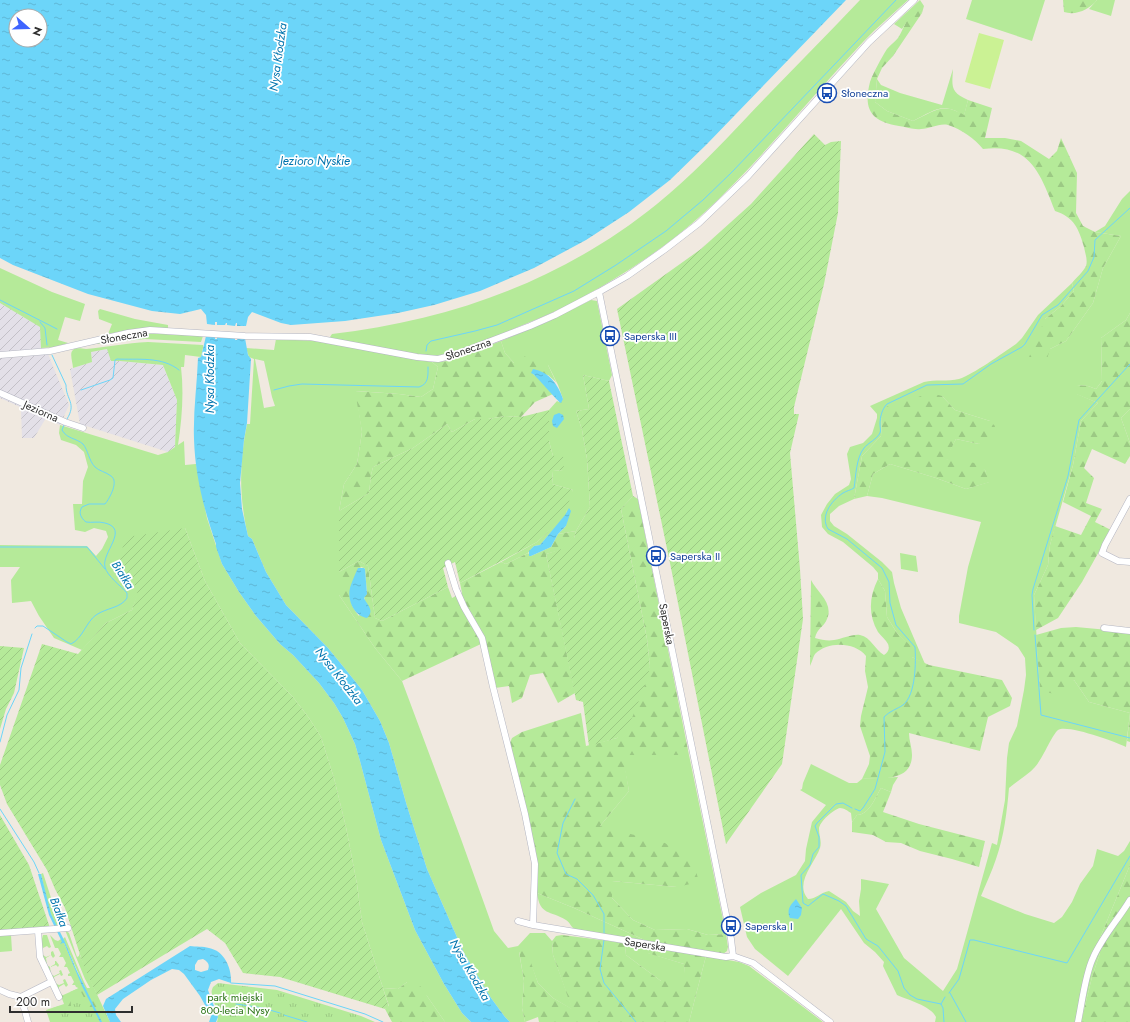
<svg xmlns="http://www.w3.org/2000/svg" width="1130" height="1022" font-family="Jost,sans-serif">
	<defs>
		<pattern id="industrial-furrows" width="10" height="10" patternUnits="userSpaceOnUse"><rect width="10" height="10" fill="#e3e0e8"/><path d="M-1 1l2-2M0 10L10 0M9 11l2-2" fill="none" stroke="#c3c0c7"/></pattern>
		<pattern id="forest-firs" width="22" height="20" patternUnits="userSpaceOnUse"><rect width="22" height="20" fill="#b5ea99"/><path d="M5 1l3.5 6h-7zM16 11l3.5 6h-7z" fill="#9cc984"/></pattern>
		<pattern id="park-tufts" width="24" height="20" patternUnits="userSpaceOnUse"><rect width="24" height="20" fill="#b5ea99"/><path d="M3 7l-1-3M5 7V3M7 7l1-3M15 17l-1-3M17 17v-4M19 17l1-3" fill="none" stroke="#9cc984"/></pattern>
		<pattern id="garden-furrows" width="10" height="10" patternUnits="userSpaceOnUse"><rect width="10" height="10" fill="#b5ea99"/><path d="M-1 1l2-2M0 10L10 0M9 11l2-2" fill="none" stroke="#9cc984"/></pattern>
		<pattern id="water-ripples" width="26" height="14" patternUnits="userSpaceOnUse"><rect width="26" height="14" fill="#6cd5f9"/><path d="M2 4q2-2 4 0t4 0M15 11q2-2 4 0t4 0" fill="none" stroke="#5eb7d6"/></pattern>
	</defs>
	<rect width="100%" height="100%" fill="#f0e9e0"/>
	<path fill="url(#industrial-furrows)" d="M0,303L41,327L42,350L0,353Z
		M108,349L111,361H120L163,365L177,400L175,447L168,452L80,424L70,369L92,362L91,352Z
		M48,354L69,405L60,425L46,418L34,438H22L21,410H27L0,398V358L21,357Z"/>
	<path fill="#b5ea99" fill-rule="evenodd" d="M860,0H908C893,14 877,27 863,42C810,98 762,159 705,212C666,248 613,282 566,306C551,314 534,320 518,327C493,338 457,357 429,357L333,340L330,337L332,334C452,320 563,280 657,204C690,177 719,147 748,116C785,77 823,39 860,0Z
		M920,0L924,6L922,13L920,10L908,20L902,29L894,24Z
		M972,0H1045L1032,41L966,19Z
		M1097,0H1115L1111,16L1089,9Z
		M953,69C952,87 950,92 968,100L964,116C943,101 934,111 913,121L887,111L875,102L877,79L881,85L900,93L942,105Z
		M1130,191V313L1126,320L1101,338L1102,381L1096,389L1088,386L1077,385V394L1098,403L1081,421L1073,465L1050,545L1048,565L1034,595L1040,691L1074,680L1089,702L1130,713L1126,747C1116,742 1067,724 1058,730C1052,735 1043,758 1035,767C1028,775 1017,781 1009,788C1007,811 1004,837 996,859C992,871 986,884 981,896L1025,914L1054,923L1062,917L1072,902L1080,884L1093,866L1097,849L1118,856L1124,851L1130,841V865L1100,938V953L1092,977L1081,1022H935L936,1017C931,1006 908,1000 897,995L883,966L884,962L875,952L864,943L841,909L788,976L755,949L747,937L740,907L761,893L796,875L805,861L806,849L812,822L826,805L800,790L802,789L803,783L811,764L849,783H857L862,779L898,777L893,785L891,792L881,788C875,798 869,815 857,815L852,822L851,813C848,811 844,808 840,808C834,809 819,822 819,829C819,836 822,841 820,848C815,863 794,883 808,899C816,899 821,892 829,891L846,902L853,911L860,916L859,901L861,889V879L889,884L876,909L904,958L943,991L957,969L992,843L997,845L1005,800L1007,758L1009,743L1017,726L1024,690L1026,675L1025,658L1018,647L996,632L959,623V616L968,567L981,522L882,498L867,496L873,474L890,464L936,478L966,489L989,482L985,470L945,459L956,439L979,444L990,421L955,410L942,396L882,417L881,436L862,456L854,499L839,506L830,514V521L834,526L847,534L882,562L892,572L894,583L901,608L925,664L912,657L911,647L897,633L887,617L885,591L878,579V573L873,567L843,542L828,534L822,527L821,515L827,504L835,494L849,485L851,479L847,454L850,447L863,443L872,434L877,418V414L870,406L924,382C935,379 948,382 959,379C974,374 1001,354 1016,344L1022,338L1038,315L1072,283L1074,291L1061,306L1045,319L1050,349L1066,341L1093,303L1103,268L1121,236L1095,232L1105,226L1122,199Z
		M0,268L52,292L85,304L80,321L65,317L58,340L68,343L56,347L41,348L40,327L0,303Z
		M591,300L597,301L612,375L609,381L583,375L589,409L576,411L582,430L587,459L590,507L576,531L558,534L566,526L567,510L566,515L540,545L534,546L528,553L506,564L501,562L537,542L546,534L573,490L552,484L553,471L563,470L553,456L549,441V410L557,401L559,402L563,399L558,385L548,365L514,363L505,353L501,341L547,322Z
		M100,309L135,319L168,325V328L124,331L108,334L112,324L99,319L98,311Z
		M143,333L203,336L201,342L145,339L86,345Z
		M276,339L315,341L432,362L438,367L433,389L421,397L399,394L356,391L362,432L357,464L344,484L339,511V595L375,648L402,681L461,839L494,931L508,948L518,946L530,933H545L552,941L553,955L573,1010L553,998L538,983L526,951L519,952L524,981L522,1008L525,1022H510L505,1017L491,998L464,953L427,869L407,806L389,743L380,721L362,690L346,670L328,648L286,605L266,572L252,539L248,536C239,497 239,463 247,424H250L254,359L249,357L246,348L274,350ZM255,359L264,361L272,397L275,406L264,408Z
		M148,342L203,345V348L201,357L185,355L184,367H181C184,393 182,419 178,445L184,441L185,465L196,464L207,518L222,564L239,592L256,616L280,644L293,655L319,683L334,703L343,718L355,744L360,761L381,840L415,930L444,984L462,1013L471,1022H445L427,996L407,982L398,989L383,988L362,922L357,884L346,827L334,778L321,737L309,718L293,697L240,643L205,581L185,528L117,561L139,590L132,610L106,623L82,650L54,638L39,616L31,601L12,603L11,580L20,567H0V545L87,546L96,556L102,549L108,537L106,531L94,528L85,532L75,530L73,504H82L83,481L88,467L84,452L76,445L61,440L59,433L60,425L158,455L168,452L175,447L177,400L163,365L120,361H111L107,349L91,352L92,362L73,368C73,363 69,353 73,350C76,347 82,349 86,349C107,347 126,343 148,342Z
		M1130,409V443L1121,418Z
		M900,553L916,556L918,572L901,569Z
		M622,755H689L726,934L708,935L687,929L655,930L633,920L612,898V881L677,887L600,826L629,791Z
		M43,873L53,904L61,923H65L64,926L57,928L49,910L41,874Z
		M537,893L574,908L649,942L648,953L684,964L686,982L661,981L626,955L625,943L577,931C570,927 571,923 566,920C550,910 540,916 537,893Z
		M65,930L69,933L77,957L79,956V953L94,988H90L85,979Z
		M11,935L12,951L0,952V936Z
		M43,935H47L51,947L49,948L47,946L43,948V955L46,957L51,955V952L53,951L55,956L53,958L51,955L46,958L47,965L50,967L55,964V961H56L59,965L58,967L56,965L50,967L51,974L54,976L60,973L59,971L61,970L63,975L61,976L60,974L54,977L55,983L59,985L64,983L63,980L65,979L68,985L66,987L64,984L59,987V991L63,996L60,997C52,979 36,956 43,935Z
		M50,935L55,940L58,941L61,939L64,943L85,991L76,987L75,985H72L74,982L71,976H68V974L70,973L67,967H64L66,963L63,957H59L61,954L58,948H55Z
		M65,937L84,982L87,988H85L63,939Z
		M706,956L739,962L749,966L823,1022H689Z"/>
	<path fill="url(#forest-firs)" fill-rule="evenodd" d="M1063,0H1097C1090,9 1076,16 1064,12Z
		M920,9L922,13L893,56L882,68L877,79L875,102L887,111L913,121C935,111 942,102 964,115L968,100L992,108L985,138H1005L1021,141L1049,159L1057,151L1061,138L1077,173L1076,213L1083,226L1095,232L1121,236L1103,268L1093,303L1066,341L1050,349L1047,359L1027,362L1045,319L1061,306L1074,291L1072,283C1076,278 1083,272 1086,266C1088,260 1085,253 1084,247C1079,229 1074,217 1055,211C1040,173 1030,143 983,149C975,139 961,129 948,125C939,123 930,129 921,129C914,130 906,127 899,126C871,121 863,110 870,82C873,73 882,57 887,49C890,45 895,42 898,38C902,32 904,25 908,19C912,16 916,13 920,9Z
		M1130,313V409L1121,418L1130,443V456L1125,464L1092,449L1084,468L1094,478L1086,503L1102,509L1095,522L1111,530L1082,582L1058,618L1036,630L1034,595L1048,565L1050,545L1055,526L1081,535L1091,516L1063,502L1073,465L1081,421L1098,403L1076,394L1077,385L1088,386L1096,389L1102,381L1101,338L1126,320Z
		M501,341L505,353L514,363L532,352L548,365L556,382L548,375L533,374L538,378L553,394L535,402L521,417L505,416L488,419H475L452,432L447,424L413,448L373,467L371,475L369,493L339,511L344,484L357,464L362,432L355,391L399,394L421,397L433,389L438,367L432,362L448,361Z
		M931,393L942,396L955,410L990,421L995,426L992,435L979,444L956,439L946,459L975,463L985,470L990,482L966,489L936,478L890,464L873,474L867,496L854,499L862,456L881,436L882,417L886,407Z
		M633,496L638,499L689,755H623L629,791L600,826L665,843L694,864L699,882L677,887L612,881V898L633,920L655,930L687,929L708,935L726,934L728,947L727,951L723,954L707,952L689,1022H539L538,1017L525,1022L522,1008L524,981L519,951H527L538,983L553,998L572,1009L553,955L552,941L556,936L562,935L625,943L626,955L661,981H685L684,964L647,953L649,942L574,908L537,893L538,867L535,847L509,745L512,738L522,732L581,713L586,746L617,738L650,666L647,639L621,509Z
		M576,531L574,538L575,546L546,554L575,693L558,703L543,673L530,675L522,698L512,703L509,686L495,688L481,644L402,681L375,648L339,595V572L359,561L368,566L375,618L382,621L448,587L452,598L462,593L460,583L501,562L506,564L528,553L531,556L551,547L558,534ZM361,567L364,568L365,569L367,594L364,596L365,601L359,616C350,605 347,594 353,582C356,576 357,572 361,567Z
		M878,579L885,591L887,617L897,633L912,647V657L929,665L1002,680L1012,698L1010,706L988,717L980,751L909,733C909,740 912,748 912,755C912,782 881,778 862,779L869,764L870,756L860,726L861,716L868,687L865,671L866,656C855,642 828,641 815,654C813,657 812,662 810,666L811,580C817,592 834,603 827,619C824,627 817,628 815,638C822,640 828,641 834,640C843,639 851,634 860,635C871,637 875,650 884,655C888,652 890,649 888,644C886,640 881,636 878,632C868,615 869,597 878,579Z
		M1076,627L1130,632V742L1127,741L1130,713L1089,702L1074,680L1060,695L1040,691L1036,635L1061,628Z
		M881,788L891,792L883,812L919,824L985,841L979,867L952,859L920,851L901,843L886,842L873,835L852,832V822L857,815C869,815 875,798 881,788Z
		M1130,865V1022H1081L1092,977L1100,953V938Z
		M416,980L445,1022H392L385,1009L389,1006L383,988L398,989L407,982Z
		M79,988H94L110,1022H50L46,1010L64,1004L61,996Z"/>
	<path fill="url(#park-tufts)" d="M218,983L277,990L361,1016L375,1022H217C221,1010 212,1003 212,994C211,992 212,989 213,987Z
		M79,988L93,1015L99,1012L102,1008L110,1022H55L53,1008L59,1006H71L70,992Z"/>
	<path fill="url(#garden-furrows)" d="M814,134L825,145L831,142L841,141L838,213L824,284L794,407V414H799L790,453L800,569L803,619L782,764L726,844L670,563L617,309L701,249L751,204Z
		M583,375L609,381L633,496L621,509L647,639L650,666L647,680L632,718L617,738L589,746L583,702L576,700L546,554L574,545V538L576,531L590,507L587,459L582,430L576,411L589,409Z
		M549,410V441L553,456L563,455L564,470L553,471L552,484L573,490L567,507L546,534L537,542L460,583L455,562L443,568L448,587L382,621L375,618L368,566L359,561L339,572V511L369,493L371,475L373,467L413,448L447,424L452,432L475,419H488L505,416L521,417Z
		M185,528L205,581L240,643L293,697L309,718L321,737L334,778L346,827L357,884L362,922L389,1007L385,1009L280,977L243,973L225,943L207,929L97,995L84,967L65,908L55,889L47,870L7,804L0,785V765L42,644L78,654L106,623L132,610L138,590L117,561L127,537Z
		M0,646L24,648L14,693L6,709L0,729Z
		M0,815L29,865L50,928L0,930Z"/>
	<path fill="#cbf294" d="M979,33L1004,40L990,89L965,82Z"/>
	<path fill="url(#water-ripples)" fill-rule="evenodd" d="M0,0H846L707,144L670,180L629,212L586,240L534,268L480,291L434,305L398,313L345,321L291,325L281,323L252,312L248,317L246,326H237V323H236L235,326L227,325V323H226L225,325H217V322H215V325L207,324L206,315L201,309L180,314L152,311L88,294L13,265L0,258ZM16,16H40V40H16Z
		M206,336L215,337V339H217V337L235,338V340H237L238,338H245L248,355L251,359L247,423L244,440L240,483L242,509L248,536L252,539L266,572L286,605L328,648L346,670L362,690L380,721L389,743L407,806L427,869L464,953L491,998L505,1017L510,1022H471L462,1013L444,984L415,930L381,840L360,761L355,744L343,718L334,703L319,683L293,655L280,644L256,616L239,592L222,564L216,547V544C204,510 195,475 194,439C193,412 197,385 198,358L201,357Z
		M533,369C549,372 558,384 563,399L561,403C557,401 540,380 533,374L531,373Z
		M559,413L563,415L564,419L557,428L553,426L552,421L554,415Z
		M569,508L571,511L566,526L558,534L551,547L531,556H529V551L534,546L540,545L565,515Z
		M358,568H364L365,569L367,594L364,598C367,605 375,610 367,618C354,616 347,600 350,588C351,584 356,572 358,568Z
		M38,874H41L51,914L64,940L76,969L102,1022H100L82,986L64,943H63L60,944L62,942L49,915Z
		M796,899L802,908L801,915L798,919L790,918C786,910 791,904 796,899Z
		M190,946C196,947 203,946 209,948C225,951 232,969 231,983L219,979L211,982L208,990L218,1017L216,1022H209L211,1016L200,996L184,974L179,970L172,969L151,980L123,999L115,1009L116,1015L121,1022H110L103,1006L106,999ZM203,959C208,962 210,964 208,970L201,972L195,970V965L198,960Z"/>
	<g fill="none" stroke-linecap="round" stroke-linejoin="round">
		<path stroke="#6cd5f9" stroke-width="1" d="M0,300L57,329
			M40,322L45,328L47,345
			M426,351L427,345L431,341L475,331L497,325L574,291L616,265L666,231L703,200L732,172L896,0
			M52,355L66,385C66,400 77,403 67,419
			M81,390L110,380L113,378L115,360L117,359C137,360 162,356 179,370
			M274,390L289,386L302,384L419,387C429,384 428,375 428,367
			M0,547H87L105,569
			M35,628L37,626H43L67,642L71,644C83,638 86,622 96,615C106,608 121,608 127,598V593C121,586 107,576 105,567C101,553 130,529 105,523C98,521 92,523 86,522C81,518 78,513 82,507L89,504H105C110,498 119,481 111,476C106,472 99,471 95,467C89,461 88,450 83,444C76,438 67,439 62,430L64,425
			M1034,630L1032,595L1033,589L1068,476L1079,420L1130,364
			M1035,635L1041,715L1130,738
			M0,742L7,715L19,690L21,668L32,634
			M575,799L563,823L557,853L566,874L577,879L593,895L604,914V935
			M852,808L843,803L836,804L817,823L815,826L819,837V847L813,854L810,865L801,875L803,903L808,906L823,894L839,901L846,906L866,939L878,946L898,971L904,988L910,995L917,999L941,1004L943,1008L944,1022
			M0,809L34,862L39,873
			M855,809L860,811L863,808L875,789L885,752L884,717C890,711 897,709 903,705C916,695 916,661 915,647L896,625L890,603L889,582L882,568L847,539L828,529C820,516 831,501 843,493C846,491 851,490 854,488C856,476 856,458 864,448C868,443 877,439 880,433C881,430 880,428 880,424C880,417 882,409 887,404L927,385L963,384L991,364L1022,347L1025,344L1042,315L1058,305L1088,271L1094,257L1095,240L1130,208
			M604,940L600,969L604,983L636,1022
			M231,983L275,986L365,1014L383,1022
			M949,993L959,979L970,940H974L1067,963L1130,856
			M950,993L966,1022
			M236,1004L263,1008L280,1013
			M941,1004L945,997
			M284,1015L307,1022"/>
		<g stroke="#b4b6c2" stroke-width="7">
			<path id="minor" d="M599,292L731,939L733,956
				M0,355L50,351L128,333L150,330L245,336L310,337L417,357L438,359L454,355L530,326L555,315L599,292L627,276L664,250L699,223L748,176L869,42L914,0
				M0,393L65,422L83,428
				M1130,499L1105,545L1102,553L1118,561L1130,562
				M448,563L456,589L464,607L482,638L493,687L525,814L535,864L533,925
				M1104,628L1130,631
				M518,921L533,925L726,957L733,956L753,963L830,1022
				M38,931L40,957L59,997
				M0,933L68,928
				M0,990L9,994L21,997
				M21,997L51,982
				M21,997L28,1022
				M1078,1022C1082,1003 1085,975 1093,958C1102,937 1118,920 1130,900"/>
		</g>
		<use href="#minor" stroke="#fff" stroke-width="6"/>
	</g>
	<defs>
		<g id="bus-ring" transform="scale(1)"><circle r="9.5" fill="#fff" stroke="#1a4fb4" stroke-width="1.5"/><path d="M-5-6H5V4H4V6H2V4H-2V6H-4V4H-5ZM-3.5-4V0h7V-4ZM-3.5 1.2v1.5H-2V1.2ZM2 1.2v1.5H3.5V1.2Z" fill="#1a4fb4"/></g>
	</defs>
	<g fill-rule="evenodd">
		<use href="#bus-ring" x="827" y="93"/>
		<use href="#bus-ring" x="610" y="336"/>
		<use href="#bus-ring" x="656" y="556"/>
		<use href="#bus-ring" x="731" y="926"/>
	</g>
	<g text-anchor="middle" stroke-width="3.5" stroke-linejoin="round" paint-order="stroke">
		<g font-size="11" fill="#164399" stroke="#fff" text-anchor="start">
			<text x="841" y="97">Słoneczna</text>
			<text x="624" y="340">Saperska III</text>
			<text x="670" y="560">Saperska II</text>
			<text x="745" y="930">Saperska I</text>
		</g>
		<g font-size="11" fill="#2e2e2e" stroke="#fff">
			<text transform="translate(124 336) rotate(-10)" y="4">Słoneczna</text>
			<text transform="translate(468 349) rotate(-19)" y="4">Słoneczna</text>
			<text transform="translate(41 411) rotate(24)" y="4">Jeziorna</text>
			<text transform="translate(667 624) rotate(79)" y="4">Saperska</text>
			<text transform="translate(645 944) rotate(9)" y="4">Saperska</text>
		</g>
		<g font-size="11" fill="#2a7415" stroke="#fff">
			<text x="235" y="1001">park miejski<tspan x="235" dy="13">800-lecia Nysy</tspan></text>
		</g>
		<g font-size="12" font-style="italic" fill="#0275ae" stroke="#fff">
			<text transform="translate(278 57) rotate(-82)" y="4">Nysa Kłodzka</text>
			<text x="315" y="165">Jezioro Nyskie</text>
			<text transform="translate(210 379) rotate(-90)" y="4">Nysa Kłodzka</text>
			<text transform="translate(123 575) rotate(57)" y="4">Białka</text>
			<text transform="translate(339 676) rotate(52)" y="4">Nysa Kłodzka</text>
			<text transform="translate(59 912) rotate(69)" y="4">Białka</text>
			<text transform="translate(470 970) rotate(60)" y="4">Nysa Kłodzka</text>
		</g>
	</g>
	<g transform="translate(28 28) rotate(110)"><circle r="19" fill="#ffffff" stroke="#ababab"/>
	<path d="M0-3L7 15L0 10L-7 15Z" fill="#3e64ff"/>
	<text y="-6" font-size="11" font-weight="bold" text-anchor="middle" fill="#2e2e2e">N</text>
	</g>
	<path d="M10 1006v6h122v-6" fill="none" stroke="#2e2e2e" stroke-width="2"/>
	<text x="16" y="1006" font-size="12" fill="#2e2e2e" stroke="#ffffff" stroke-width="3" paint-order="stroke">200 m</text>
</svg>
